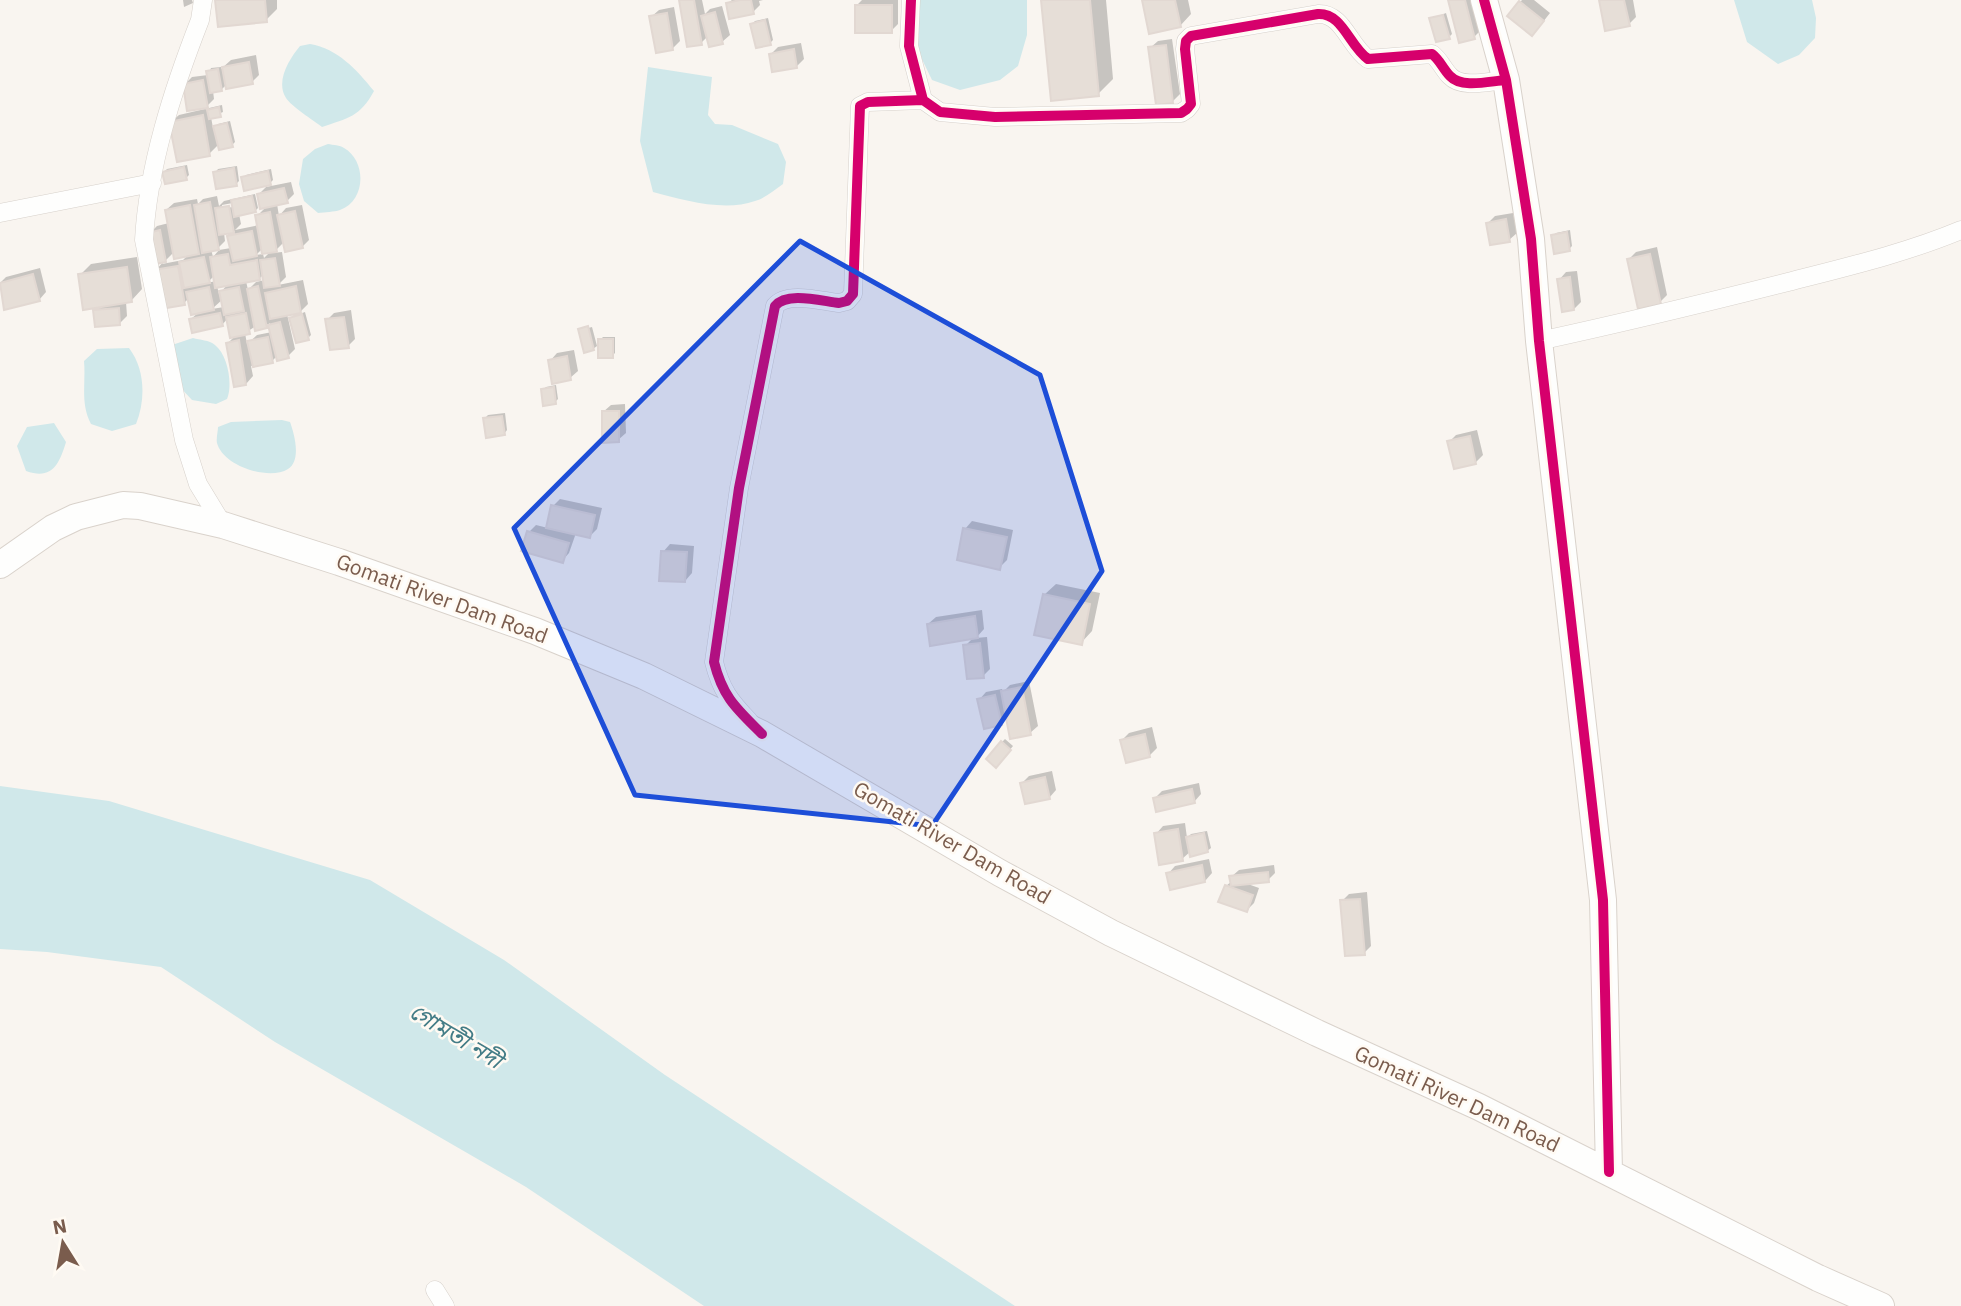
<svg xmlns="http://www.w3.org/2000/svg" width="1961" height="1306" font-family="'IBM Plex Sans','Noto Sans Bengali',sans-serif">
	<rect width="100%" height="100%" fill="#f9f5f0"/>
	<path fill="#d0e8ea" d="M915,0H1027V35L1018,66L1000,80L960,90L932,80L918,51Z
		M1734,0H1812L1816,18L1815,38L1799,55L1778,64L1747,42Z
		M310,44C338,49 356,69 374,91C360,117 348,118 322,127C313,120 292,107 286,98C275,81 290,58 300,46Z
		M648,67L712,77L708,115L715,124L732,125L778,144L786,162L783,184C774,190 766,198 755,201C724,212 683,200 653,192L640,141Z
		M328,144C333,145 340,145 344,148C367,161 366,201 340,210C334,212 325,212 318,213L304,201L299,184L303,159L315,149Z
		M193,338C200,340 209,340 215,345C228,355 233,385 227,399L216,404L192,400L178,385L169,346Z
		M129,348C145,369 146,399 136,424L112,431L91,424C80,403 86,383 84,361L97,349Z
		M282,420L290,422C294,433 302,460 288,469C269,481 223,466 217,443C216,439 218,431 218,427L231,422Z
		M54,423L66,442C59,465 52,480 26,471L17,446L27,427Z
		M0,786L109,801L370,880L504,960L665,1075L1015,1306H704L526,1187L275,1042L161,967L47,952L0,949Z"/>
	<path fill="#0003" fill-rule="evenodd" d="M183,0H192L193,3L184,7Z
		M217,0H277V9L266,20Z
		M681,0H702L705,14L710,9L722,6L730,35L722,42L708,36L701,43Z
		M732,0H763L759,1L760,5L753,12L728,3Z
		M862,0H898V24L891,31L856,6Z
		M1043,0H1106L1113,79L1098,94Z
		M1144,0H1188L1191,14L1180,26Z
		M1450,0H1474L1481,30L1474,37Z
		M1522,0H1534L1550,13L1539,27L1509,15Z
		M1601,0H1633L1636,17L1629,24Z
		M674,7L680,41L673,48L651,17L659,10Z
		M1446,13L1452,34L1449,37L1431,19Z
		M768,18L773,40L770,43L752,24L755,21Z
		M1172,39L1180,94L1173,101L1150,48L1158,41Z
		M801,43L804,59L797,66L771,54L778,47Z
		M256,55L259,75L252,82L227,84L221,90L213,91L214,99L207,106L185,84L192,77L208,75L211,68L221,67V69L231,60Z
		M222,105L223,112L211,117L213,128L218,124L230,121L235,142L232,145L219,144L209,154L171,122L179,115Z
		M187,165L189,175L186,178L164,172L167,169Z
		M237,166L239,181L236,184L215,173L218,169Z
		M271,169L273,180L266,187L291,182L294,194L287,201L277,204L279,216L286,208L302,205L309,240L302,247L285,241L273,253L282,252L286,277L278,285L303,280L308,304L297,315L305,312L311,335L308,338L291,319L298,312L287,314L295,349L288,356H277L272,361L251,366L253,376L246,384L228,343L236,335L228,318L222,325L191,319L199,312L189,298L184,303L155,271L165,260L150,233L157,226L169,223L166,210L174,203L197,199L198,204L203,199L217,196L219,206L224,201L255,194L258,208L255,211L239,214L241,224L235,230L259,225L257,216L267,206L259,194L270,183L243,178L246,175ZM238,202V206L222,209V205ZM235,231L229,237L231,248L219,250L213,257L211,249L218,248L225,241L224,233ZM262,249L272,250L264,258L263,254L256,255ZM174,252L189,254L183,260L162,264ZM264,274L265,280L256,282ZM215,275L216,281L207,283ZM259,279L248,290L246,281ZM228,284L219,294L217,286ZM223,299L224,307L212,309ZM270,323L272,332L257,335L247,344L245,333L256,326L266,327Z
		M1513,213L1517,233L1509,240L1488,223L1495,216Z
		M1570,230L1572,246L1569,249L1553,236L1556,233Z
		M1657,247L1667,295L1660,302L1629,259L1636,252Z
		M137,257L142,289L131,301L126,302L127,316L119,324L95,311L100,305L80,275L91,264Z
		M40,268L46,292L39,300L5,308L0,283L6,277Z
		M1577,271L1581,302L1574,309L1559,280L1566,272Z
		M351,310L355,339L348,346L327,320L334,313Z
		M592,327L597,346L593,349L581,330Z
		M603,337H615V353L612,356L600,340Z
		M574,350L578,371L570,378L550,361L557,353Z
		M556,385L558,399L555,402L543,390L546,387Z
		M625,404L626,433L618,440L603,412L611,405Z
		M505,413L507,430L504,434L485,418L488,415Z
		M1477,430L1483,455L1476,462L1449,442L1456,435Z
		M560,499L602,508L597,529L590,536L576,533L569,553L562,561L529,532L536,525L548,528L553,506Z
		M972,521L1013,530L1007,560L999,568L965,529Z
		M670,544L694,546L692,573L685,581L663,552Z
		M1056,584L1100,593L1092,631L1081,643L1044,595Z
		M982,610L984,629L976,638L987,637L990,669L983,676L965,646L974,637L928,624L936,617Z
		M1029,681L1038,726L1030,733L1008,717L1001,723L979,700L986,692L1002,689L1003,692L1010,685Z
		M1152,727L1157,748L1150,755L1122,740L1129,733Z
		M1005,739L1013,746L999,763L1002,742Z
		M1052,771L1056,790L1049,798L1022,783L1029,776Z
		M1199,783L1201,794L1194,802L1155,798L1162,791Z
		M1185,823L1187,838L1191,834L1207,831L1211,848L1207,851H1191L1182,859L1156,834L1163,826Z
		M1209,859L1212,873L1205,881L1168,874L1175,866Z
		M1274,865L1275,873L1268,880L1245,883L1259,888L1254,903L1247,910L1226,886L1232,881L1231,877L1239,870Z
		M1367,892L1371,946L1364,953L1342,901L1349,894Z"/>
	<path fill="#e6ded7" stroke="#e2d8d2" stroke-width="2" d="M215,0H265L267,22L218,27Z
		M679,0H694L702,45L687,47Z
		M740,0H751L754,14L729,19L726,3Z
		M1041,0H1090L1099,96L1051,101Z
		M1142,0H1175L1181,27L1149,34Z
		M1448,0H1465L1475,39L1459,43Z
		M1599,0H1624L1630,26L1605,31Z
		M1519,1L1544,21L1532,36L1507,16Z
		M855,5H892V33H855Z
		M715,12L723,44L709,47L701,16Z
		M667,13L673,50L656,53L649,16Z
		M1443,15L1450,39L1436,42L1429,18Z
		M765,20L771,45L756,48L750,24Z
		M1166,45L1173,103L1156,105L1148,47Z
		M794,49L797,68L772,72L769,54Z
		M249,62L253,84L226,89L222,67Z
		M218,69L222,91L210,93L206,71Z
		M203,80L208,108L187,111L183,84Z
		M219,107L221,117L209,119L207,110Z
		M203,115L210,156L177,162L169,122Z
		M227,123L233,147L219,150L213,126Z
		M184,167L187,180L165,184L162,172Z
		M234,168L237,186L216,189L213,172Z
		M268,171L271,185L244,191L241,177Z
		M284,188L288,203L260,209L257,194Z
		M252,196L256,212L234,217L231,200Z
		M210,202L219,250L202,253L194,205Z
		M190,205L199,254L174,259L165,210Z
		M229,206L234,233L219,235L215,208Z
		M295,211L303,248L285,252L277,215Z
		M270,212L277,252L262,254L255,215Z
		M1506,219L1510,242L1490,245L1486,223Z
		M160,230L166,262L155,264L148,233Z
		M252,231L257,256L233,261L227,236Z
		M1567,232L1570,251L1554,254L1551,235Z
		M228,254L230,265L257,260L260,280L215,288L210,257Z
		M1650,254L1661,304L1638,309L1627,259Z
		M204,257L210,283L184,288L179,262Z
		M275,258L280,286L264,288L260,260Z
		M178,266L185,305L160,309L153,270Z
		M127,267L132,302L83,310L78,274Z
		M33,274L40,301L4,310L0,283Z
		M1570,277L1574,310L1562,312L1557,279Z
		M258,286L267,328L255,331L247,289Z
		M296,286L301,313L270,319L265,293Z
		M209,287L214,310L191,315L186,292Z
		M239,287L244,311L224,315L219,291Z
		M119,308L120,325L95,327L93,310Z
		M220,313L223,326L192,333L189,319Z
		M246,313L250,334L230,338L226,317Z
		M302,314L309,340L296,343L289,318Z
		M344,317L349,348L330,350L325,319Z
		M280,322L289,358L277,361L268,325Z
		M588,326L594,350L584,353L578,329Z
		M268,337L273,363L253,367L247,341Z
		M598,339H613V358H598Z
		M239,340L246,385L234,387L226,343Z
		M567,356L571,380L552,384L548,360Z
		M554,387L556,404L543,406L541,389Z
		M602,411H619V442L602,443Z
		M502,416L505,435L486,438L483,418Z
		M1470,436L1476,464L1454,469L1447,441Z
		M551,505L595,515L590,538L546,528Z
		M963,528L1007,537L1000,570L957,560Z
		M527,531L569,543L563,563L521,551Z
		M661,551L687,552L685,582L659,581Z
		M1043,594L1090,604L1082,645L1034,635Z
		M975,616L978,638L930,646L927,624Z
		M980,643L984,678L967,679L963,645Z
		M1022,687L1031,735L1010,739L1001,691Z
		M995,695L1002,725L984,729L977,699Z
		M1145,734L1150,757L1126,763L1120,740Z
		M1001,741L1011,750L996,768L986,759Z
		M1045,777L1050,799L1025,804L1020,783Z
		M1192,789L1195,803L1156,812L1153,798Z
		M1178,829L1183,861L1159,865L1154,833Z
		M1204,833L1208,852L1190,857L1186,837Z
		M1202,865L1205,882L1170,890L1166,873Z
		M1268,872L1269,882L1231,886L1229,876Z
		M1225,885L1253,895L1247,912L1218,902Z
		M1360,899L1365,955L1345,956L1340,900Z"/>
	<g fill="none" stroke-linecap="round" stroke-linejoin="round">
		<g stroke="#d7d1cb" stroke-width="19">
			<path id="street" d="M203,0L200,20C173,89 148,166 144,240L184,440L198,484L223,525
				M911,0L909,46L923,100L940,112L995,117L1181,113L1187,109L1191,104L1185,49L1186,41L1191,36L1318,14C1343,13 1349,46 1368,59L1432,54C1440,60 1443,69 1450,76C1462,89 1490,81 1506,80
				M0,213L152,183
				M1539,341C1622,323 1705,303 1788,282C1846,267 1906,253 1961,230
				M749,721C730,701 721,690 714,662L739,488L775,306C787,291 821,301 839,303L847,301L853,294L860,106L868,102L923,100
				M435,1290L445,1306"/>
		</g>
		<g stroke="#d9d2cb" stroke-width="28">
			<path id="secondary" d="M1484,0L1506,80L1531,239L1539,341L1603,900L1609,1172
				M0,565L53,528L76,517L123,505L140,506L223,525L339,562L535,631L644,676L762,734L1000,873L1111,933L1317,1033L1479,1107L1818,1278L1881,1306"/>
		</g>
		<use href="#street" stroke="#fefefd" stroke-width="18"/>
		<use href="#secondary" stroke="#fefefd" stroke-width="26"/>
		<g stroke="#fffaf3" stroke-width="15">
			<path id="cycleway" d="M911,0L909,46L923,100L940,112L995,117L1181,113L1187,109L1191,104L1185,49L1186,41L1191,36L1318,14C1343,13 1349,46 1368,59L1432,54C1440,60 1443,69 1450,76C1462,89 1490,81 1506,80
				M1484,0L1506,80L1531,239L1539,341L1603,900L1609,1172
				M762,734C737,709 723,698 714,662L739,488L775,306C787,291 821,301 839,303L847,301L853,294L860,106L868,102L923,100"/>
		</g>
		<use href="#cycleway" stroke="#d6006c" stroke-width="10"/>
	</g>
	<path fill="#1d4ed8" fill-opacity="0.2" stroke="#1d4ed8" stroke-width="5" stroke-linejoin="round" d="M800,241L1040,375L1102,571L932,826L635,795L514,528Z"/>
	<g text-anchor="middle" stroke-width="5" stroke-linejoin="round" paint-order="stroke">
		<g font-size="21" fill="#7a5c4d" stroke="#fffaf3">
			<text transform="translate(442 599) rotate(20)" y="7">Gomati River Dam Road</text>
			<text transform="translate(952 843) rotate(30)" y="7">Gomati River Dam Road</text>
			<text transform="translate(1457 1099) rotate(25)" y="7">Gomati River Dam Road</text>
		</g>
		<g font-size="23" font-style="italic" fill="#437c86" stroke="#fffaf3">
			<text transform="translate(456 1036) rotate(31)" y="8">গোমতী নদী</text>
		</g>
	</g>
	<g transform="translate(63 1243) rotate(349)" stroke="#fffaf3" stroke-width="5" paint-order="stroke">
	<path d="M0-5L12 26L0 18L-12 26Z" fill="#7a5c4d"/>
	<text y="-10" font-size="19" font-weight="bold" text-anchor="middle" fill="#7a5c4d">N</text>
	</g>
</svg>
